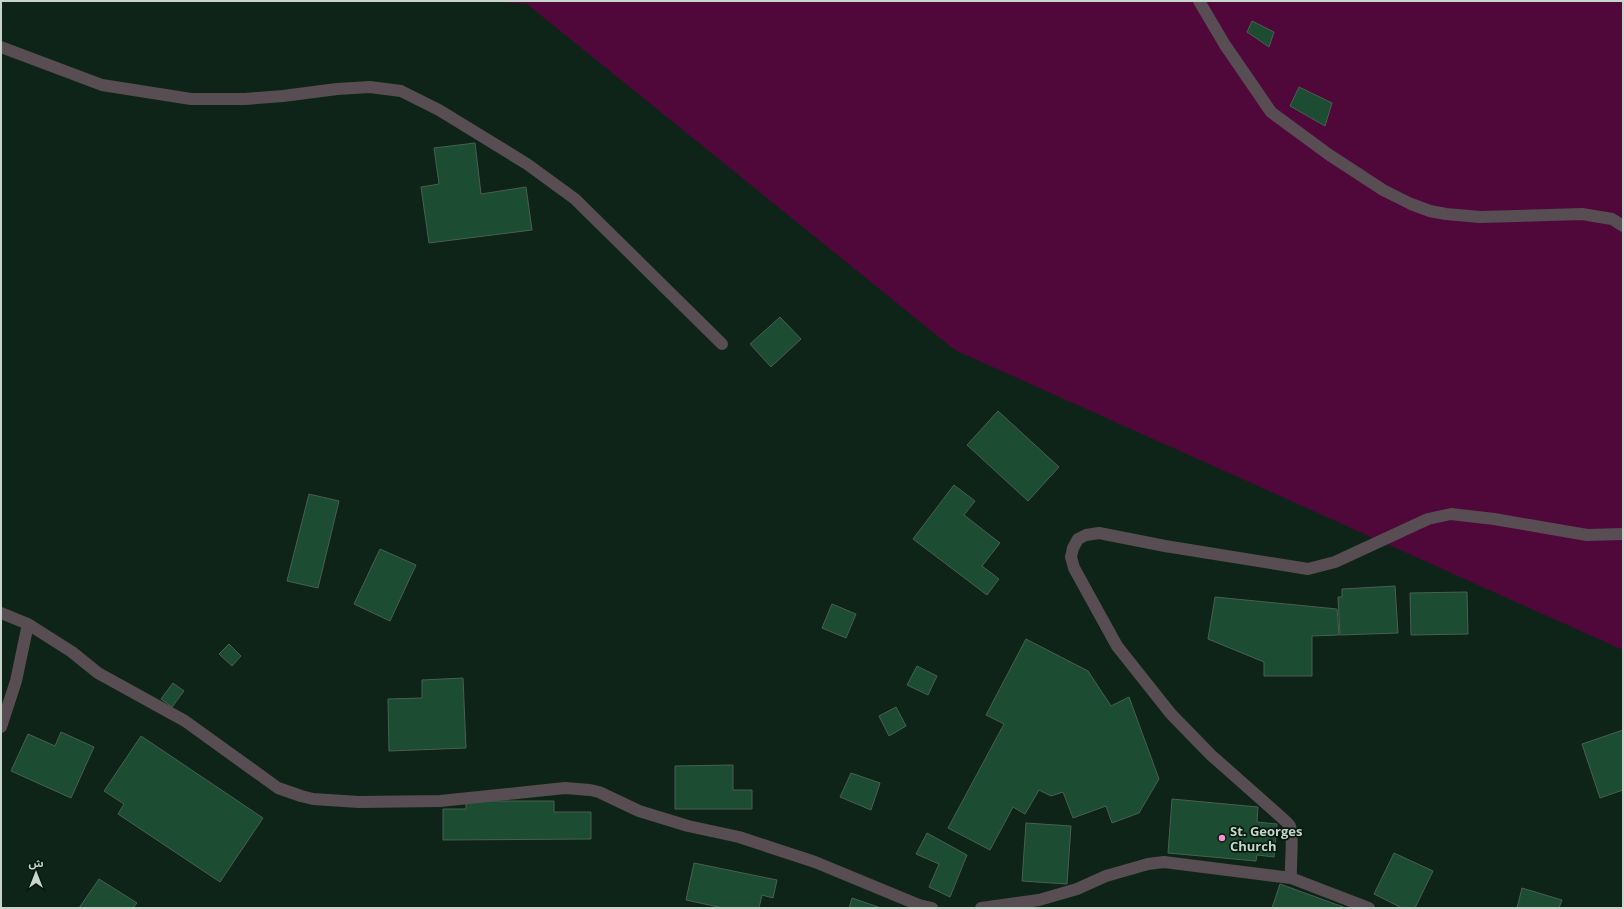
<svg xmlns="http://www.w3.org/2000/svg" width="1624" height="909" font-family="'Open Sans','Noto Sans Arabic',sans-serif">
	<rect width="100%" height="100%" fill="#0f2418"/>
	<path fill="#50083a" d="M487,1H1623V650L955,350L527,4Z"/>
	<path fill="#1c4c32" stroke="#485f51" d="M1252,21L1274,32L1269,47L1247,32Z
		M1299,87L1332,103L1325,126L1290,106Z
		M475,143L481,194L526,187L532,230L429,243L421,187L439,184L434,148Z
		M780,317L801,339L771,367L750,344Z
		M998,411L1059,467L1028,501L967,445Z
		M954,485L975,501L964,515L1000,543L982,566L999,579L987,595L913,539Z
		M309,494L339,501L318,588L287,581Z
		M380,549L416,565L390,621L354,604Z
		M1395,586L1398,633L1340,635L1338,597H1342V589Z
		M1467,592L1468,634L1411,635L1410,593Z
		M1215,597L1337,609L1339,635L1312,636V676H1264V662L1208,639Z
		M832,604L856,614L846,638L822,628Z
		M1026,639L1088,671L1111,706L1129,697L1159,779L1139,813L1112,823L1106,806L1073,818L1063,792L1051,796L1039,790L1025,814L1013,807L990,850L948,828L1004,724L986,715Z
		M229,644L241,656L232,666L219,654Z
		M917,666L937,676L928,695L907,685Z
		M463,678L466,748L389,751L388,699L422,698V680Z
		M173,683L184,691L172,707L161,699Z
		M896,707L906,726L889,736L879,716Z
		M1623,730V790L1600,798L1582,744Z
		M61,732L94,747L71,798L11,771L28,734L55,746Z
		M141,736L263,818L220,882L118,814L124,804L104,791Z
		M733,765V790H752V809H675V766Z
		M851,773L880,783L871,810L840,797Z
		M1172,799L1258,807L1257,822L1277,824L1274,857L1257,855L1256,861L1168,853Z
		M466,801H554V812H591V839L443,840V809H466Z
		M1026,823L1071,826L1067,884L1022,881Z
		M927,833L967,855L950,897L929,887L939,864L916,854Z
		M1394,853L1433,871L1415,908H1402L1374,894Z
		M694,863L777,880L773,898L762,895L759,908H723L686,900Z
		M99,879L137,903L133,908H79Z
		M1280,884L1346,908H1272Z
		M1522,888L1562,900L1559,908H1517Z
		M852,898L881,908H849Z"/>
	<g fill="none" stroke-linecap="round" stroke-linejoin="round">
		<path stroke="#574d52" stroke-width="12" d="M1199,1L1225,45L1271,112L1328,154L1383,190L1411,204L1430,211L1446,214L1480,217L1582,214L1612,219L1623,226
			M1,47L102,85L191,99H245L283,96L337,89L370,87L401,91L439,110L527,164L575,199L722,344
			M1,613L28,624L72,652L98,673L185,721L278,788L301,796L313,799L359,802L440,801L565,788L590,790L599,792L639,811L688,826L739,837L815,862L919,905L932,908
			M1,727L16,681L28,624
			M1291,878C1290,865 1294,837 1290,826C1288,823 1284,820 1281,817L1211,755L1171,714L1117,646L1074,568L1071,557L1073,548L1078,539L1086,535L1099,533L1165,546L1308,569L1335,562L1428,519L1451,514L1494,519L1587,535L1623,534
			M981,908L1039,900L1077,889L1106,876L1148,864L1164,862L1291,878L1369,908"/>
	</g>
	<circle fill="#f790ce" stroke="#061a0f" stroke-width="1.5" cx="1222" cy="838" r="4"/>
	<g text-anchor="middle" stroke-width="3.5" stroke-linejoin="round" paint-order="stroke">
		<g font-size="13" font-weight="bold" fill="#c8d5cc" stroke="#061a0f" text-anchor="start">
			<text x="1230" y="836">St. Georges<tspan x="1230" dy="15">Church</tspan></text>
		</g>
	</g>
	<rect width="1624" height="909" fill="none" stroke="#c8d5cc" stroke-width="4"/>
	<g transform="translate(36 873)" stroke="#061a0f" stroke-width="3" paint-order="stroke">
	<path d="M0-3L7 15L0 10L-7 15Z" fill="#c8d5cc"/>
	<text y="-6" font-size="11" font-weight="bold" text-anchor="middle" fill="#c8d5cc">ش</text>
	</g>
</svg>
